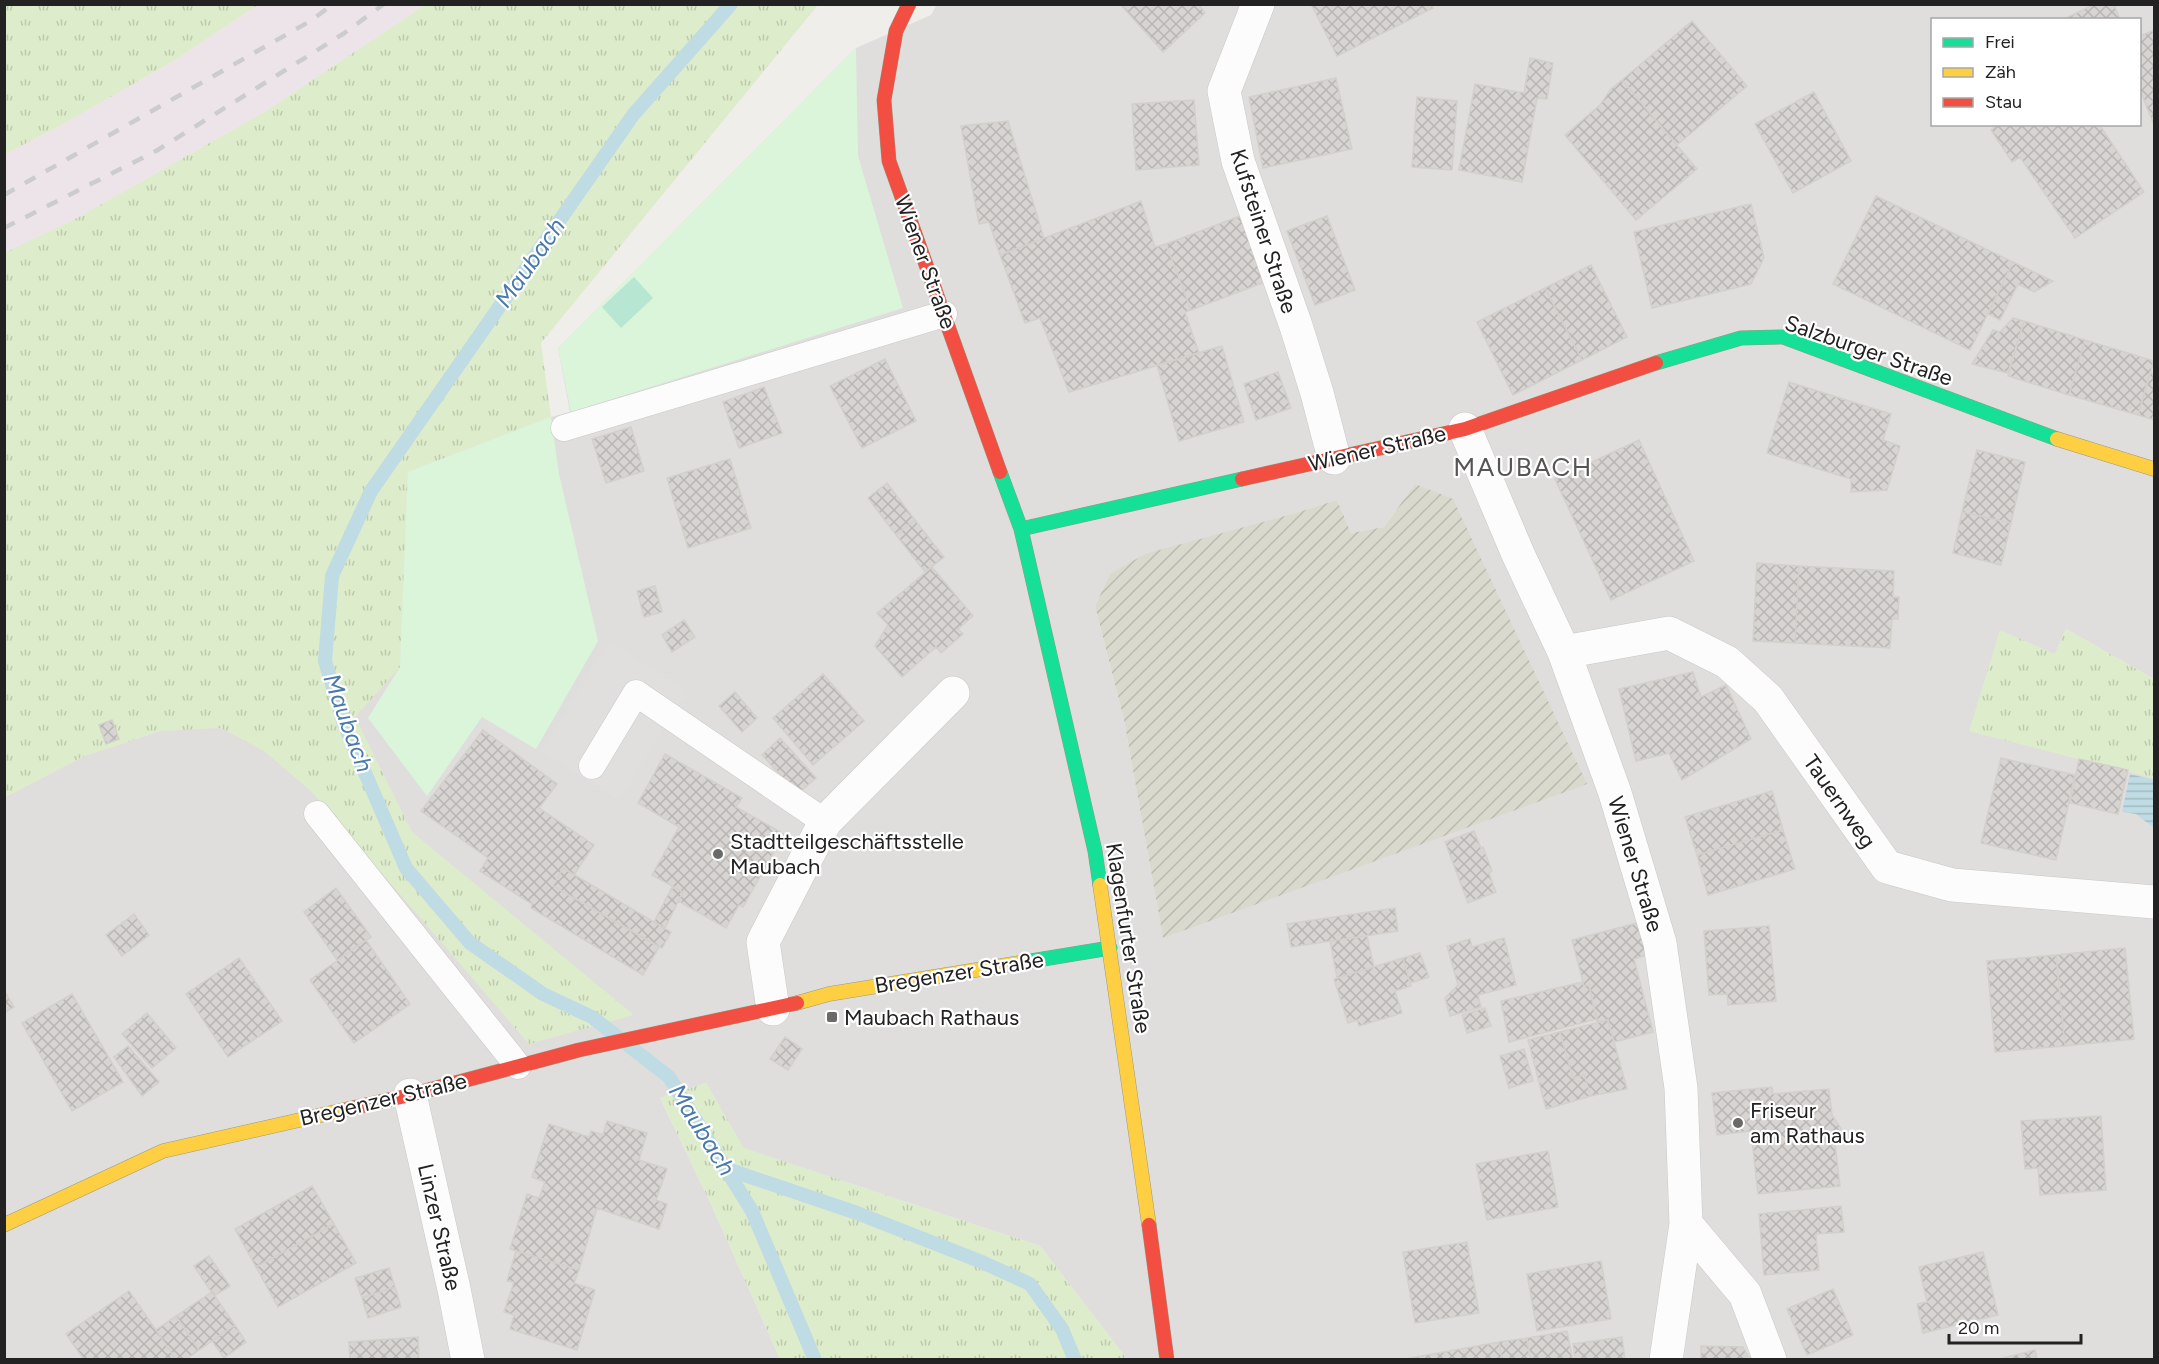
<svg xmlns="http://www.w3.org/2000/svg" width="2159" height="1364" font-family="Figtree,sans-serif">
	<defs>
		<pattern id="construction-furrows" width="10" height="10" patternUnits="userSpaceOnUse" patternTransform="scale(1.5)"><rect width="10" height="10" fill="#d9d9cd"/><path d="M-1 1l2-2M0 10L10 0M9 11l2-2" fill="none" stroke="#babab0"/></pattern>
		<pattern id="grass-tufts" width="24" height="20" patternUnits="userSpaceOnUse" patternTransform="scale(1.5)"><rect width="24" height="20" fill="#ddeccb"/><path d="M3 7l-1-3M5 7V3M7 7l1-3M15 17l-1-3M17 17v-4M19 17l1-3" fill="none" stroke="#bdcaae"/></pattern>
		<pattern id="water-rules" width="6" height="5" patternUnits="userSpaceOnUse" patternTransform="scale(1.5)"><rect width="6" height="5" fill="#bfdbe3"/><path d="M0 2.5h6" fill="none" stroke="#a4bcc2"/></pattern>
		<pattern id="building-cross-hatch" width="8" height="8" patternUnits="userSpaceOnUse" patternTransform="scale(1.5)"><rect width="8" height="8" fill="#d7d4d2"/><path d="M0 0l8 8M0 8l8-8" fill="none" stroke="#b8b6b4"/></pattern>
	</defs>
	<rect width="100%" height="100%" fill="#f0eeeb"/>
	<path fill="#dfdedc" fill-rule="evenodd" d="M937,4H2151L2154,10V679L2066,629L2055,654L1970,731L2154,778V1359H1127L1040,1246L743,1148L706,1083L660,1098L710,1202L780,1359L5,1360V797L82,757L172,610L400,666L408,472L551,417L570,412L558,348L856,48L931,15ZM1932,20H2140V124H1932ZM1415,484L1163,938L1124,720L1095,606L1110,574L1337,500L1351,533L1384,527Z"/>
	<path fill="#ede4e9" d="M258,5H425L266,111L77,218L5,253V154L58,127L177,59Z"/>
	<path fill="url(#construction-furrows)" d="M1415,484L1453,499L1587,784L1163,938L1124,720L1095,606L1110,574L1145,554L1296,513L1337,500L1351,533L1384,527Z"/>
	<path fill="url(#grass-tufts)" d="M5,4H258V5L177,59L58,127L5,154Z
		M425,5H818L541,343L551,417L408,472L400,667L355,717L412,832L634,1015L529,1044L311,791L264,751L221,728L161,731L82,757L5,797L4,253L77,218L266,111Z
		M2066,629L2154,679V778L1969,731L2000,630L2055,654Z
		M706,1083L744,1148L1040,1246L1127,1359H780L710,1202L660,1098Z"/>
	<path fill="#daf5da" d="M856,48L858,156L903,308L571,412L558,348Z
		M551,417L559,474L598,641L536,749L482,717L427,796L368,718L400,667L408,472Z"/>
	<path fill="#b7e6d2" d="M634,277L653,298L621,328L602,307Z"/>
	<path fill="#e0dfde" d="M609,641L688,691L619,801L541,751Z"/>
	<path fill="url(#water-rules)" d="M2130,774L2154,780V828L2136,814L2122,812Z"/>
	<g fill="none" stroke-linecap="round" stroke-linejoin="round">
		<path stroke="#bfdbe3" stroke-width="14" d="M731,4L633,115L371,491L332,576L325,661L344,724L406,868L470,943L543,994L592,1017L669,1077L752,1211L815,1360
			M727,1169L857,1213L982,1262L1030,1284L1062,1329L1075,1360"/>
	</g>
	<path fill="url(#building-cross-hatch)" stroke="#d3d0cc" stroke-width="1.5" d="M1120,4H1198L1205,13L1163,52Z
		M1311,4H1431L1433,8L1337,56Z
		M2095,4H2114L2120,20H2066V18Z
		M1692,21L1747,86L1677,145L1622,80Z
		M2154,30V125L2140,90V36Z
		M1530,58L1553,63L1547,99L1537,98L1522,182L1459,170L1475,84L1524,93Z
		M1336,78L1352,149L1263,168L1249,97Z
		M1622,80L1697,169L1636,220L1565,135L1600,105L1611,89Z
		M1814,92L1851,161L1793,193L1755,124Z
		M1417,97L1457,101L1452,170L1412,167Z
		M1194,100L1199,165L1136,170L1132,104Z
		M1008,121L1044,238L1000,255L989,222L979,224L961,126Z
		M1998,124H2099L2144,192L2075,238L2020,157L2012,162L1991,130Z
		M1876,196L2013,262L1970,350L1833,284Z
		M1141,201L1155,247L1166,244L1191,310L1185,312L1199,353L1069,392L1040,318L1025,323L1000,255Z
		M1751,204L1764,258L1751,284L1652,308L1634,232Z
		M1240,216L1265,282L1191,310L1166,244Z
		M1327,216L1355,290L1315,305L1287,231Z
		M2013,262L2053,281L2034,292L2018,284L2000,320L1988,314Z
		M1591,265L1627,337L1582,360L1545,288Z
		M1545,288L1582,360L1513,395L1477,322Z
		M2013,318L2024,321L2008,373L1972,364L1993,330L2000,332Z
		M2024,321L2085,340L2069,395L2008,376Z
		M2085,340L2154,361L2138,415L2069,395Z
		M1222,346L1244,422L1179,441L1157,365Z
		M885,359L916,421L862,448L830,386Z
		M1278,372L1291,408L1256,420L1244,384Z
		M2150,372L2154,374V420L2138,415Z
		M1789,382L1891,414L1883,440L1900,446L1887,490L1851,492V479L1767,453Z
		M764,387L782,433L739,448L723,402Z
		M631,427L644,471L606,483L592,439Z
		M1639,440L1694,561L1611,600L1555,479Z
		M1977,450L2025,462L2011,523L1962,512Z
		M730,459L751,528L688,548L667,478Z
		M887,483L915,520L896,535L868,498Z
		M1962,512L2011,523L2001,565L1953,553Z
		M915,520L944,557L925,572L896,535Z
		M1757,563L1799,566L1795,643L1753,641Z
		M1799,566L1894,571L1893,597H1899L1898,619H1892L1890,648L1795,643Z
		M932,567L973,616L958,629L963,634L941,653L936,647L902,677L875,646L888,625L877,613Z
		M655,586L662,612L644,617L637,591Z
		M684,620L695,637L672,652L662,635Z
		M1693,672L1701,697L1726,685L1751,739L1682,780L1669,753L1636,761L1619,689Z
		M823,674L864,721L813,765L773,718Z
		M735,692L757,718L742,732L719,706Z
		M112,720L119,739L106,744L99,725Z
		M483,730L557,784L539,808L594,845L574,875L563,868L553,886L659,947L643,975L531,908L532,904L480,871L488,858L421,811Z
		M780,738L816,778L798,794L762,755Z
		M665,754L742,798L736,807L784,834L743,907L739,905L726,928L678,901L683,892L652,875L679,827L638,803Z
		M2001,758L2075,775L2056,860L1981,843Z
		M2079,759L2128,770L2118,814L2070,803Z
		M1772,791L1783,830L1697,855L1685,817Z
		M1783,830L1795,869L1708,895L1697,855Z
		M1474,831L1481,848L1483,847L1492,871L1489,873L1496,892L1468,903L1445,842Z
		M563,868L671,932L662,948L553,886Z
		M672,887L683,892L665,928L654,922Z
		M336,888L371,937L337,960L304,912Z
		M1395,908L1398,931L1291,947L1287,924Z
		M134,914L149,935L122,956L106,935Z
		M1641,922L1646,955L1634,959L1653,1032L1614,1042L1608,1020L1597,1022L1589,985L1584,986L1572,940Z
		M1769,926L1776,1001L1728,1005L1727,994L1709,995L1704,931Z
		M1367,936L1374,967L1337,978L1330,941Z
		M1504,938L1516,985L1478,995L1481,1007L1450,1016L1445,998L1458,985L1447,946L1470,939L1472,947Z
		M366,940L410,1004L354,1043L310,980Z
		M2125,948L2134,1039L2065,1046L2056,955Z
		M1420,953L1429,977L1410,983L1403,958Z
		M2056,955L2065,1046L1995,1052L1987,961Z
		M239,958L282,1021L228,1057L186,994Z
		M1403,958L1411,986L1395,991L1402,1013L1359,1026L1357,1020L1348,1023L1334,979Z
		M1583,982L1584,986L1589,985L1597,1019L1509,1042L1501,1001Z
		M4,990L14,1007L4,1013Z
		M72,994L123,1082L72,1111L22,1023Z
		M1485,1008L1491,1026L1467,1033L1462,1015Z
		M147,1013L176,1048L152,1068L122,1034Z
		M1608,1020L1627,1089L1591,1096L1584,1075L1573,1078L1560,1032Z
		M1560,1032L1573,1078L1584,1075L1591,1096L1546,1109L1528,1040Z
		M785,1037L802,1049L788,1070L770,1059Z
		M128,1046L159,1082L142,1096L114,1057Z
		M1524,1049L1533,1081L1509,1088L1500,1056Z
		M1772,1087L1773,1094L1829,1089L1832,1115L1842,1130L1835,1143L1840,1186L1758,1194L1751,1131L1717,1135L1712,1093Z
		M2101,1116L2106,1190L2040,1195L2038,1168L2025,1169L2021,1121Z
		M607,1121L647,1133L639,1160L667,1169L656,1200L667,1204L659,1229L597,1208L579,1270L510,1249L527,1194L539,1198L545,1182L532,1177L549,1124L589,1137L591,1131L603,1135Z
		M1548,1151L1558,1207L1487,1220L1476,1164Z
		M312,1186L334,1224L256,1267L235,1229Z
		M1841,1206L1844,1232L1816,1234L1819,1270L1764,1275L1759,1214Z
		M334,1224L356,1263L278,1307L256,1267Z
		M1467,1242L1479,1313L1415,1323L1403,1252Z
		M516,1251L579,1270L574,1283L595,1290L577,1350L510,1329L514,1315L504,1312L514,1282L507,1281Z
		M1983,1252L1998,1315L1923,1333L1917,1304L1927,1302L1919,1267Z
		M209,1256L230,1286L214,1296L194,1266Z
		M1601,1261L1611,1319L1537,1331L1527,1274Z
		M389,1268L395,1287L362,1298L355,1278Z
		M395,1287L401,1307L368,1318L362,1298Z
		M1833,1289L1853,1335L1807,1355L1787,1309Z
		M129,1291L156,1330L176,1360H84L66,1334Z
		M212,1292L235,1325L199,1350L176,1316Z
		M176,1316L199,1350L185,1360H176L156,1330Z
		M235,1325L246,1342L224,1358L212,1341Z
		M1567,1331L1573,1360H1531L1527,1338Z
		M418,1337L419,1360H350L349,1342Z
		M1622,1337L1625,1360H1575L1573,1344Z
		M1527,1338L1530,1360H1502L1499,1342Z
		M1499,1342L1502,1360H1399Z
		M1701,1346L1743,1347L1750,1360H1701Z
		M2035,1350L2037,1360H1995Z"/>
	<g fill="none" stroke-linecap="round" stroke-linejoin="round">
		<g stroke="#c9c8c7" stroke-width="27">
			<path id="lane" d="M564,428L944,314
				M592,766L636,693L825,822
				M317,814L518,1066"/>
		</g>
		<g stroke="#c9c8c7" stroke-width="34">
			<path id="street" d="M1258,4L1224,91L1238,161L1296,326L1317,393L1334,458
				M1465,429L1518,554L1564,652L1615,793L1660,943L1681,1088L1686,1224L1666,1360
				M1564,652L1669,633L1727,662L1768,699L1887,867L1952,885L2154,902
				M773,1009L763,942L825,822L953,693
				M410,1095L454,1289L468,1360
				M1686,1224L1745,1294L1770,1360"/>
		</g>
		<g stroke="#999a82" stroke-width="15">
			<path id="fast" d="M1656,363L1741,338L1783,337L2057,439
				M1000,472L1021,529L1095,851L1100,885
				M1021,529L1242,479
				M1025,962L1110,948"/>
		</g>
		<g stroke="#999a82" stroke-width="15">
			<path id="slow" d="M2057,439L2154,469
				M1100,885L1149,1225
				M797,1003L829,994L1025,962
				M4,1225L163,1151L348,1109"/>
		</g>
		<g stroke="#999a82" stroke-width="15">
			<path id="jam" d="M909,4L896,31L884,100L889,161L1000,472
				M1242,479L1465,429L1656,363
				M348,1109L410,1095L579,1050L797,1003
				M1149,1225L1167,1360"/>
		</g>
		<use href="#lane" stroke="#fdfcfc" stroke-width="26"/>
		<use href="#street" stroke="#fdfcfc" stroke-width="33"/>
		<use href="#fast" stroke="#16e098" stroke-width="14"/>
		<use href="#slow" stroke="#ffcf43" stroke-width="14"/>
		<use href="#jam" stroke="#f24e42" stroke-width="14"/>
		<path stroke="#ccc" stroke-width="4.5" stroke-dasharray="12 12" stroke-linecap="butt" d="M4,195L312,20L333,4
			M4,228L156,151L343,34L384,4"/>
	</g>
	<g fill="#6a6968" stroke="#fff" stroke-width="2">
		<circle cx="718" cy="854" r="6"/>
		<rect x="826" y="1011" width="12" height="12" rx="3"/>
		<circle cx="1738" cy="1123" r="6"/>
	</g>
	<g text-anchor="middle" stroke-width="4.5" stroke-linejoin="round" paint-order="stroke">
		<g font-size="22" fill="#222" stroke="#fff">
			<text transform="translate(1264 231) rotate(72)" y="8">Kufsteiner Straße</text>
			<text transform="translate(926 262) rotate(70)" y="8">Wiener Straße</text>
			<text transform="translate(1869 350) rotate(19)" y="8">Salzburger Straße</text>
			<text transform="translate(1377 448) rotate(-13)" y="8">Wiener Straße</text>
			<text transform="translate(1840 801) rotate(55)" y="8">Tauernweg</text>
			<text transform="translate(1636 864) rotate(73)" y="8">Wiener Straße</text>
			<text transform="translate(1129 938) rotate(81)" y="8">Klagenfurter Straße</text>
			<text transform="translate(959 972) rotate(-9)" y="8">Bregenzer Straße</text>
			<text transform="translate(383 1099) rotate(-13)" y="8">Bregenzer Straße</text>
			<text transform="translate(440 1227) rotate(77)" y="8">Linzer Straße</text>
		</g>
		<g font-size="22" fill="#222" stroke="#fff" text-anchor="start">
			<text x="730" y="849">Stadtteilgeschäftsstelle<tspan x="730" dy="25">Maubach</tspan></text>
			<text x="844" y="1025">Maubach Rathaus</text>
			<text x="1750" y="1118">Friseur<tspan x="1750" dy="25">am Rathaus</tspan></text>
		</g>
		<g font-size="24" font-style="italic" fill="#4a7aab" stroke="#fff">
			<text transform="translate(530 263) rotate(-55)" y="8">Maubach</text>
			<text transform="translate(348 723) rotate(70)" y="8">Maubach</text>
			<text transform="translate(702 1130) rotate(58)" y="8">Maubach</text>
		</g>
		<g font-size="26" letter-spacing="1.5" fill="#555" stroke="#fff">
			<text x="1523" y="476">MAUBACH</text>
		</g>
	</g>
	<rect width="2159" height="1364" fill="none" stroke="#222222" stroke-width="12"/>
	<rect x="1931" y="18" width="210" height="108" fill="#ffffff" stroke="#a7a7a7" stroke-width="1.5"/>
	<rect x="1943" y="38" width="30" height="9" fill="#16e098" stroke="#a7a7a7" stroke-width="1.5"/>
	<text x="1985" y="48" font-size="18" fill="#222222">Frei</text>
	<rect x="1943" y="68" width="30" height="9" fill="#ffcf43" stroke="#a7a7a7" stroke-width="1.5"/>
	<text x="1985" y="78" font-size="18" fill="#222222">Zäh</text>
	<rect x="1943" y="98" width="30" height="9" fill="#f24e42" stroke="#a7a7a7" stroke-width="1.5"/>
	<text x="1985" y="108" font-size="18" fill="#222222">Stau</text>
	<path d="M1949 1334v9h132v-9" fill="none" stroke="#222222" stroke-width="3"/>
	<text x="1958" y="1334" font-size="18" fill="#222222" stroke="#ffffff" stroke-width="4.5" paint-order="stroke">20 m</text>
</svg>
